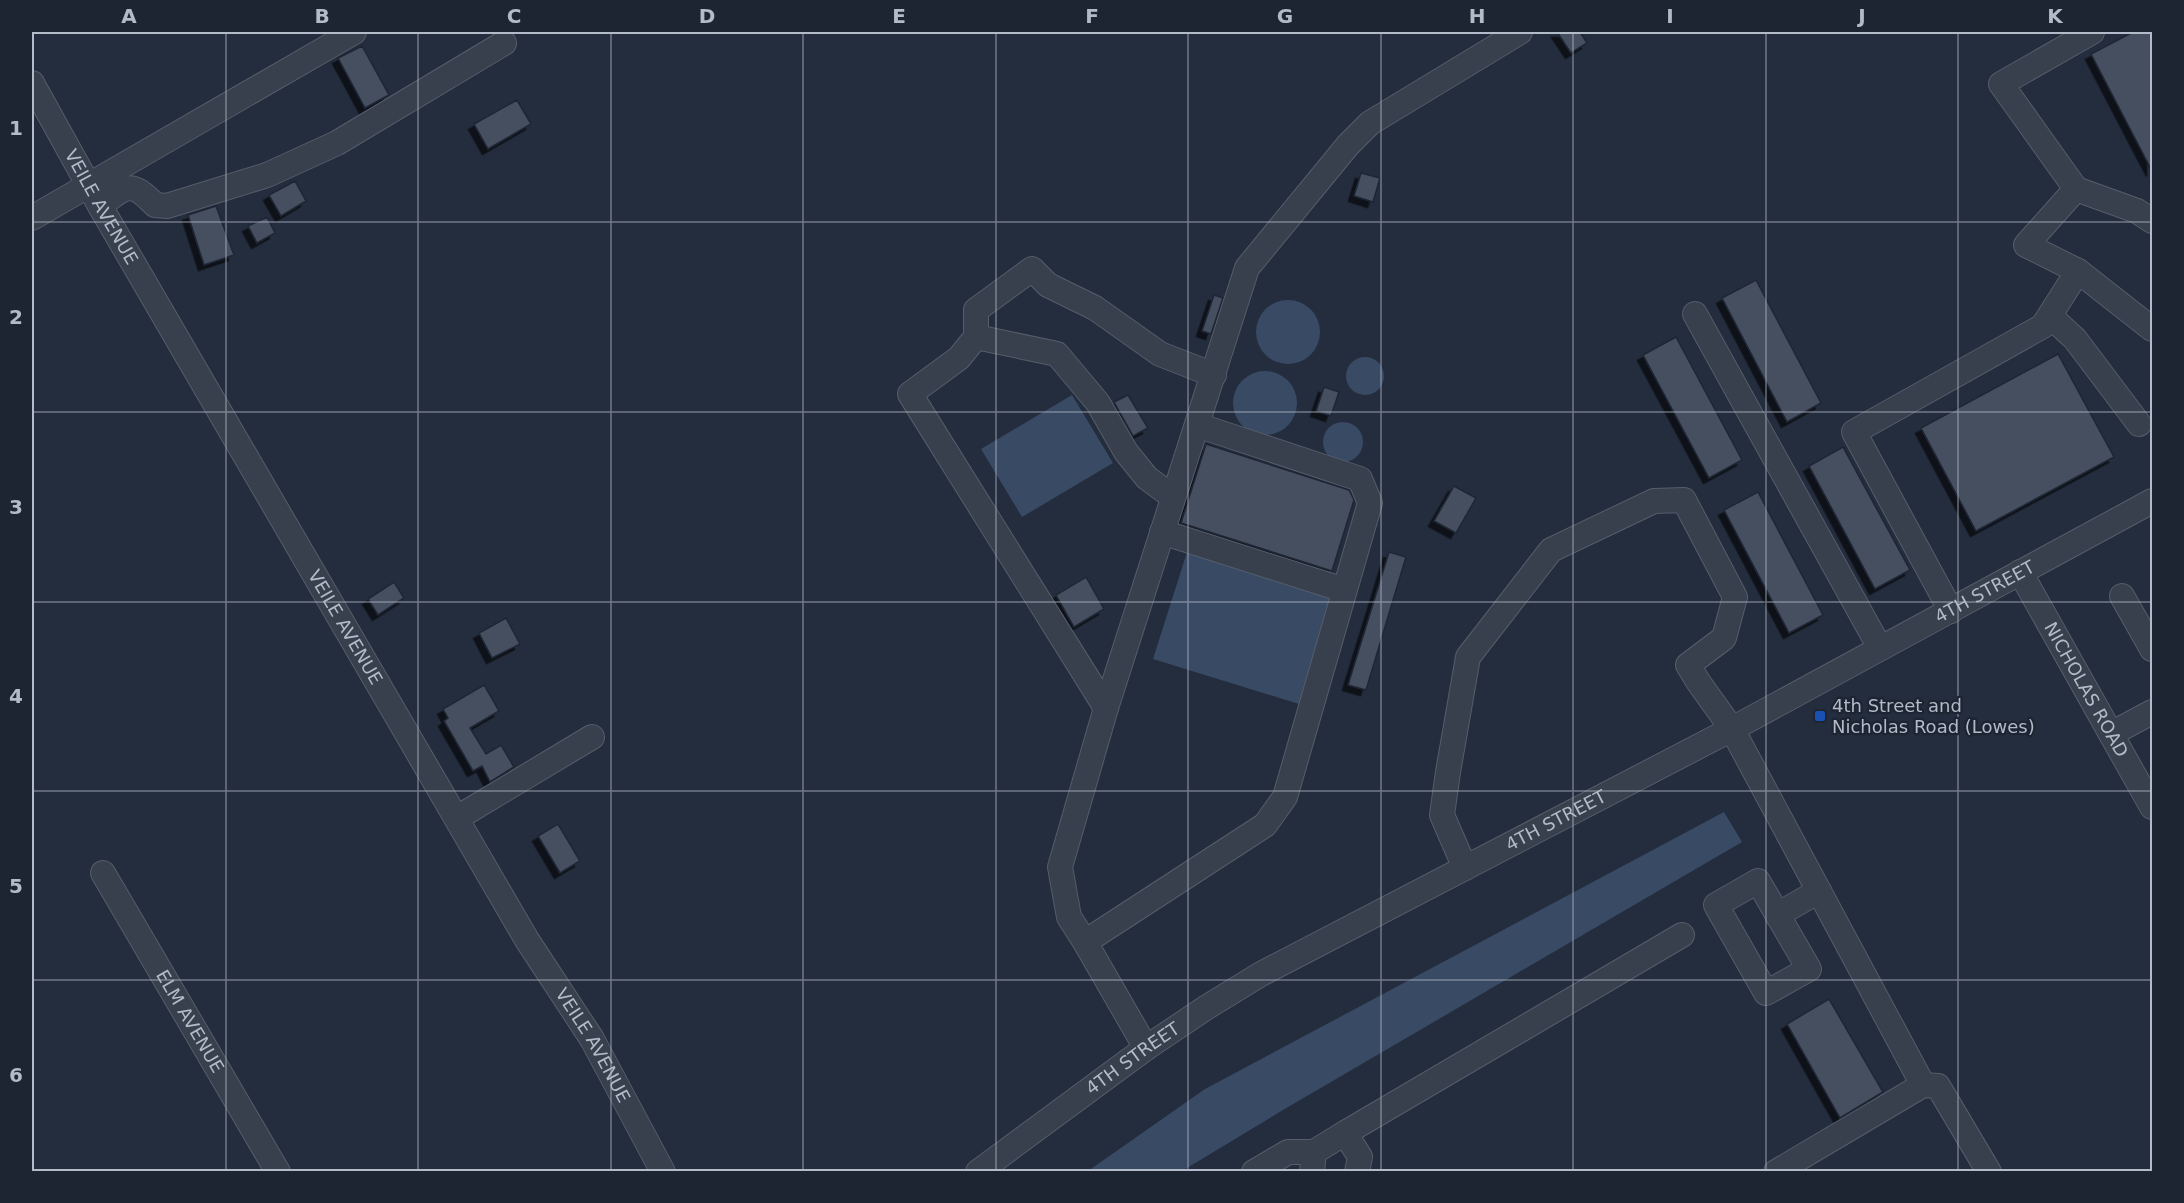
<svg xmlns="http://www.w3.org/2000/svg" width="2184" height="1203" font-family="'DejaVu Sans',sans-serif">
	<defs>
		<filter id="shadow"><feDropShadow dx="-5.5" dy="5.5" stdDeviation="0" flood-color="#0009"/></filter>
	</defs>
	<rect width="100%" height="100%" fill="#242d3d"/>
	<path fill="#394a65" d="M1256 332a32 32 0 1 1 64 0a32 32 0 1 1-64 0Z
		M1346 376a19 19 0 1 1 38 0a19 19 0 1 1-38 0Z
		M1233 403a32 32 0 1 1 64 0a32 32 0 1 1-64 0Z
		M1072,395L1113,463L1022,517L981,449Z
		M1323 442a20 20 0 1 1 40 0a20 20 0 1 1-40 0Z
		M1188,549L1333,594L1299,704L1153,659Z
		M1724,812L1742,842L1283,1110L1182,1171H1088L1205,1089Z"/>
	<path fill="#454f60" stroke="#1f2634" stroke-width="1.5" filter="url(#shadow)" d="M1557,32H1580L1587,43L1571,53Z
		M2133,32H2152V171L2091,54Z
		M362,46L389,95L365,108L338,58Z
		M517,100L531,124L488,149L474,124Z
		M1361,173L1380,178L1373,202L1354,196Z
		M295,181L306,201L281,216L269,195Z
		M216,206L234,255L204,265L188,215Z
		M267,217L275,233L257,243L248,226Z
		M1756,280L1821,403L1787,422L1722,298Z
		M1214,295L1223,298L1211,334L1202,331Z
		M1676,337L1742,460L1709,478L1643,355Z
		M2058,354L2114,457L1976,531L1921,428Z
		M1324,387L1339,392L1331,416L1316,411Z
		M1128,395L1148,428L1133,436L1114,402Z
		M1206,444L1349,490L1354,500L1332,571L1181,523Z
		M1843,447L1910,570L1875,589L1809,466Z
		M1454,486L1476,498L1456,533L1434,521Z
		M1758,492L1823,615L1789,633L1724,510Z
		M1389,552L1406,557L1366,690L1348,685Z
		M1086,577L1104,609L1074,627L1056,595Z
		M394,582L404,598L378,615L368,599Z
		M506,618L520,644L492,658L479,633Z
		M484,685L499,711L470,728L486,754L501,745L514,767L490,782L482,766L473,771L444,721L448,718L443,709Z
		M558,824L580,861L560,873L538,836Z
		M1829,999L1883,1092L1840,1118L1787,1024Z"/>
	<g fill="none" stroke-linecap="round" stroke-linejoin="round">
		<g stroke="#565d6b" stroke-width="26">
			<g id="minor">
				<path d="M2092,32L2001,84L2076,189L2026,245L2078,271L2152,329"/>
				<path id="s1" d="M32,83L100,206L527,940L592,1039L663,1172"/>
				<path d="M2076,189L2137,211L2152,221"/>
				<path d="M100,206C126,185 131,180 155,205L167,206L267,175L337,143L504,43"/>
				<path d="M32,218L354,32"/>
				<path d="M1695,314L1880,648"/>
				<path d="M2050,316L2075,339L2139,424"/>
				<path d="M976,337L959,358L910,394L1106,708"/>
				<path d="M1173,497L1147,478L1126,452L1098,403L1057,354L976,337V310L1032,269L1048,285L1095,308L1160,354L1214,375"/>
				<path d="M1162,532L1344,590"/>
				<path id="s2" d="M2020,572L2152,807"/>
				<path d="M2122,596L2152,649"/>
				<path d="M1951,611L1854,432L2043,326L2078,271"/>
				<path d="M2111,734L2152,712"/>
				<path d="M457,818L592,737"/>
				<path d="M1465,868L1442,815L1448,772L1468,657L1551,550L1654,501L1684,500L1735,597L1724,638L1688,665L1699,683L1732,729L1923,1085"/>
				<path id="s3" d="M103,873L278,1172"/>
				<path d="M1758,881L1809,969L1766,993L1716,905Z"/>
				<path d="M1777,915L1819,891"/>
				<path d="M1085,942L1265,825L1285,797L1370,503L1360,479L1197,425"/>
				<path d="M1146,1048L1085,942L1069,917L1060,867L1106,708L1247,268L1348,145L1370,123L1520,32"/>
				<path d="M1345,1133L1682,935"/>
				<path id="s4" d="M978,1172L1146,1048L1207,1007L1261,974L1732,729L2152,501"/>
				<path d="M1254,1172L1288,1152H1314"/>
				<path d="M1312,1172L1314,1152L1345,1133L1360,1157L1357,1172"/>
				<path d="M1776,1172L1923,1085L1938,1086L1989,1172"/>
			</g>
		</g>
		<use href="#minor" stroke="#383f4d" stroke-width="24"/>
	</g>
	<path fill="none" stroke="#b3bac8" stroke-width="1.5" stroke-opacity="0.55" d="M226,32V1172M418,32V1172M611,32V1172M803,32V1172M996,32V1172M1188,32V1172M1381,32V1172M1573,32V1172M1766,32V1172M1958,32V1172M32,222H2152M32,412H2152M32,602H2152M32,791H2152M32,980H2152"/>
	<rect fill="#1a4fb4" stroke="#1d2432" stroke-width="2" x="1814" y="710" width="12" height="12" rx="3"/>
	<g text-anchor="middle" stroke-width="4.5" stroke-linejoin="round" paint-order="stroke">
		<g font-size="18" fill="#b3bac8" stroke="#1d2432">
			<text dy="6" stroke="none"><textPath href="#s1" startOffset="142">VEILE AVENUE</textPath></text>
			<text dy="6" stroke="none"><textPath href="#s4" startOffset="1164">4TH STREET</textPath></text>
			<text dy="6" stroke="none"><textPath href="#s1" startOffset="628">VEILE AVENUE</textPath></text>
			<text dy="6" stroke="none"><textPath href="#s2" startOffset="135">NICHOLAS ROAD</textPath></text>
			<text dy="6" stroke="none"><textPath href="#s4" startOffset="678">4TH STREET</textPath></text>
			<text dy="6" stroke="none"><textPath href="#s3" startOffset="172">ELM AVENUE</textPath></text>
			<text dy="6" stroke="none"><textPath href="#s1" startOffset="1114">VEILE AVENUE</textPath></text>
			<text dy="6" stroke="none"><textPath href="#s4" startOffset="192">4TH STREET</textPath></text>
		</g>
		<g font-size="18" fill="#b3bac8" stroke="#1d2432" text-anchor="start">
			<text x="1832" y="712">4th Street and<tspan x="1832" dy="21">Nicholas Road (Lowes)</tspan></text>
		</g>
	</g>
	<rect width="2184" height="1203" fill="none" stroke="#1d2432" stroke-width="66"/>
	<rect x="33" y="33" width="2118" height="1137" fill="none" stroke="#b3bac8" stroke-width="2"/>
	<g font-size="20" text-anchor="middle" font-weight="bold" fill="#b3bac8">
		<text x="129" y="23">A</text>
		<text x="322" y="23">B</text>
		<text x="514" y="23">C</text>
		<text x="707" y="23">D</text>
		<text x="899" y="23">E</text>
		<text x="1092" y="23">F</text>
		<text x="1285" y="23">G</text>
		<text x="1477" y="23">H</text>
		<text x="1670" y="23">I</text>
		<text x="1862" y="23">J</text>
		<text x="2055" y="23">K</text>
		<text x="16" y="135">1</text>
		<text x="16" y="324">2</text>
		<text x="16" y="514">3</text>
		<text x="16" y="703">4</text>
		<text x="16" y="893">5</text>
		<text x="16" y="1082">6</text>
	</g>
</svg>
